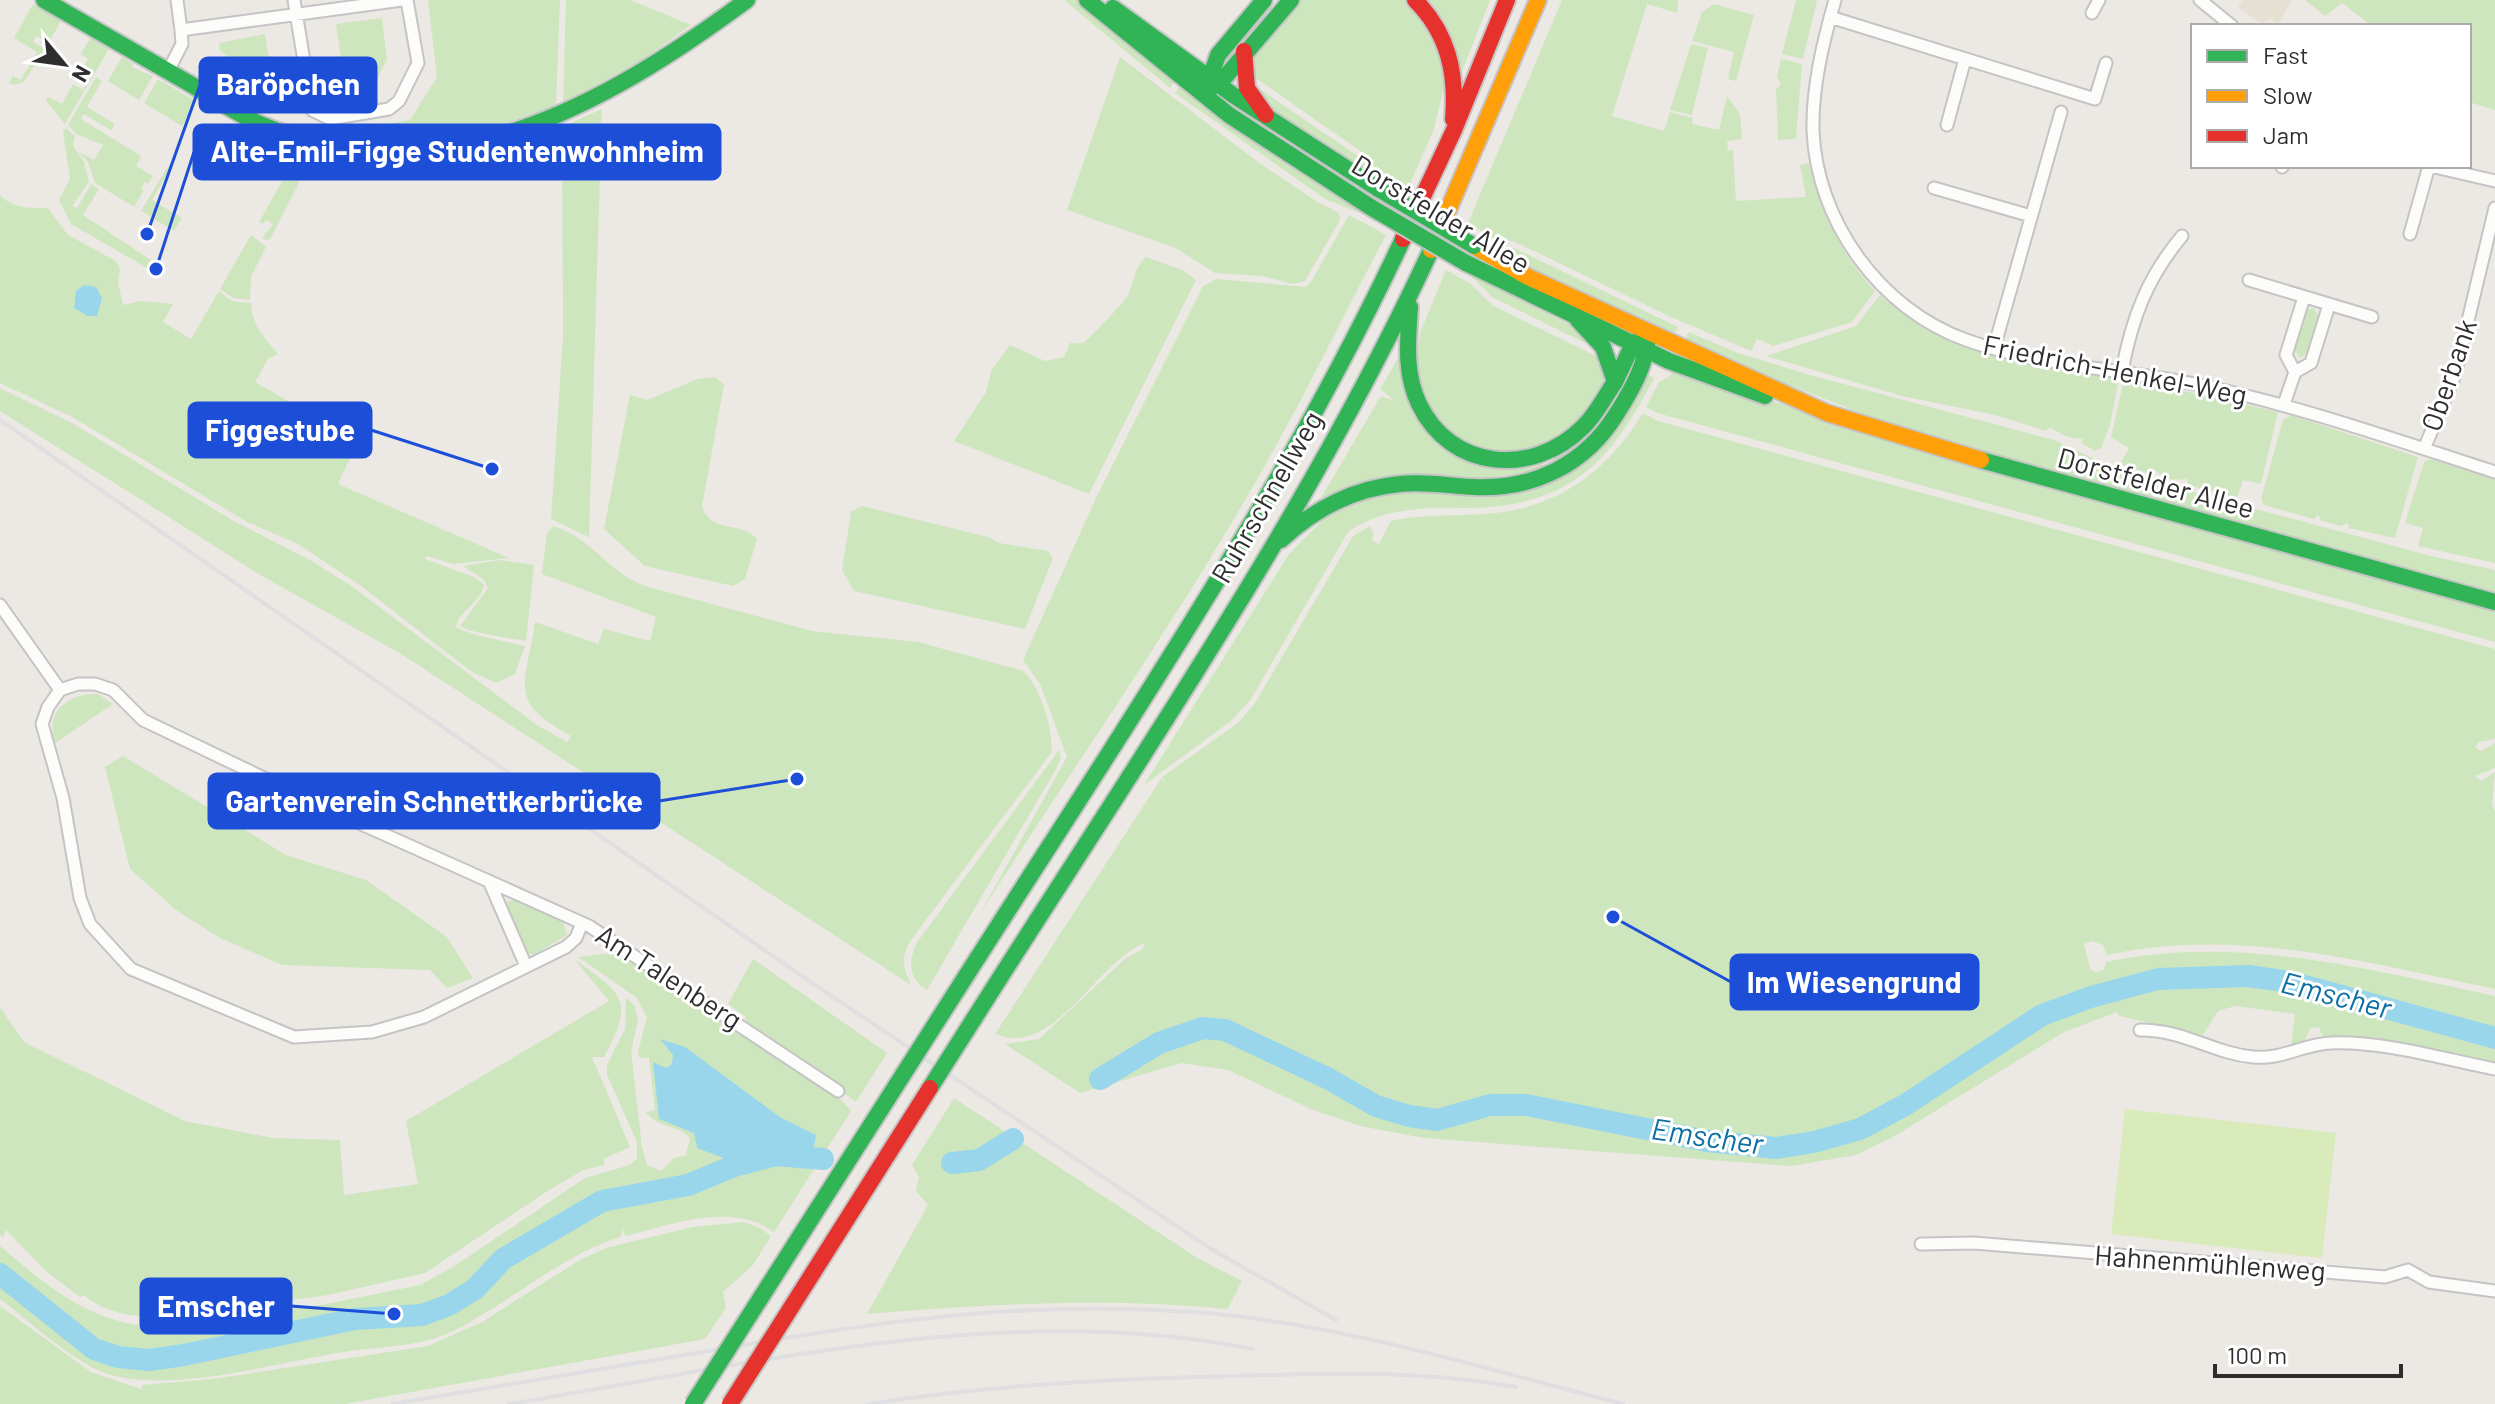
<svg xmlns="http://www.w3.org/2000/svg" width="2495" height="1404" font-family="Barlow,sans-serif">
	<rect width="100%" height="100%" fill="#ece8e4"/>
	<path fill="#e6e0d3" d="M2243,0H2292L2278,24L2270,18L2263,25L2238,7Z"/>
	<path fill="#cee6be" d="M428,0H560L556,105C489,134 416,145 343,132L410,120L437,77Z
		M566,0H630L691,25L645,58L563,103Z
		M1064,0H1081L1176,80L1170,88Z
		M1300,0H1406L1440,42L1444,87L1434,129L1408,188L1374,167L1366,155L1250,74L1251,61Z
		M1425,0H1490L1457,84Z
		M1562,0H1678L1677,13L1647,4L1612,116L1664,131L1670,112L1693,118L1692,124L1719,130L1727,96L1740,114L1742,139L1727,141L1728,150H1733L1736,201L1806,197L1800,165L1810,163C1821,213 1840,253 1875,291L1852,322L1773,346L1757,339L1751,351L1671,317L1513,241L1494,239L1468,223Z
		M1796,0H1817L1803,59L1782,54Z
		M2305,0H2495V110L2469,102V26H2372L2342,3L2325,16Z
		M33,4L61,21L49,42L36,36L33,42L45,49L24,82L14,85L9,83L13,76L21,80L37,52L14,38Z
		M1714,4L1754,15L1736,81L1728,79L1734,52L1692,41L1702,12Z
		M382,18L387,59L376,81L345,84L336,24Z
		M265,34L271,73L259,74L220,51L219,43Z
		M90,38L109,49L65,124L46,101L48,97L62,104L73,84L83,90L89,80L79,74L88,59L81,54Z
		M1691,44L1708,48L1692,115L1670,110Z
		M122,57L133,64L132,67L153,76L139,100L108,81Z
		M1120,57L1258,162L1319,203L1339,213L1340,220L1305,281L1293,284L1262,276L1215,273L1176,248L1067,210Z
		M1781,59L1802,64L1796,139L1778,140L1776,89L1781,84L1777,76Z
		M96,77L102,81L87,107L115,124L111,130L84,114L81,119L141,156L136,166L153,176L148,184L145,182L141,188L144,190L134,207L95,183L88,162L78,152L94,160L103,145L78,135L68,125Z
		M158,79L197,102L182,126L144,103Z
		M1181,84L1369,214L1368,216L1325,199L1175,93Z
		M1255,86L1358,156L1383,185L1279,116L1267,107Z
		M602,109L589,537L551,519L563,337L562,127Z
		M66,128L75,136L73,146L84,162L89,182L72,206L77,208L91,184L99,189L83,215L151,260L147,268L71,224L59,200L70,179L63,132Z
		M293,145L308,150L298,185L270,239L266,240L262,238L273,224L266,220L263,224L259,222L292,164L285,160Z
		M168,166L171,167L152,200L182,218L174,231L141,211Z
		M0,195C13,209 31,208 48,208L68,235L116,261L120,269L118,283L123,305L141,301L173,304L163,322L191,339L219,291L232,301L251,303C252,326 264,337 278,354L268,359L255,382L358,441L338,484L509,558L453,564L427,556L425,559L474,577L484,585C481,603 459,610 456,627C462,633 513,643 525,646L515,674L496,683L472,672L361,586L298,544L247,522L74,418L0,383Z
		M1349,215L1386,235C1342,318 1302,402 1255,483C1170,631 1071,770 980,914L1067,757L1040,684L1023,660L1096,498L1203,286L1217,279L1305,287L1311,282Z
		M251,235L266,247L251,277L250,300L233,298L220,289Z
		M1478,238L1491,245L1514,248L1678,327L1673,337L1513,259Z
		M1146,257L1182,270L1196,280L1089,494L954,441L986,392L992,369L1010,345L1045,361L1064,357L1070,343C1073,343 1081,344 1083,343C1087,341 1124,302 1127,297C1134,284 1134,267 1146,257Z
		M1464,269L1583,332L1597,349L1492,297Z
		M1446,270L1471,284L1492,305L1606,361L1608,377L1568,437L1519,456L1470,449L1428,412L1416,367L1420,333Z
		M1880,295C1946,353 2030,366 2114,377L2118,383L2110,425L2101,448L2095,451L2081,443L2083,439C2070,439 2061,435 2050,427L2046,431L1995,415L1902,396L1766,356L1856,326Z
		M2313,308L2319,316L2307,354L2300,358L2294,350L2306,310Z
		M1688,332L1738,353L1810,375L2054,440L2129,475L2431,556L2495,570V595L1913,434L1684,343Z
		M1399,357L1429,434L1542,464L1546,470L1321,498L1381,396L1395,401L1380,389Z
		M1673,369L1984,470L2495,609V642L1657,413L1646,407L1659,382L1671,375Z
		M1647,374L1654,378C1607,470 1563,510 1454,508C1420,507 1376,511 1348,532L1251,699L1231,721L1144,785L1289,554L1325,518L1380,493L1520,491Z
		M715,377L724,384L702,507C712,534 742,521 757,539L745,579L733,586L645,566L604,529L630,395L647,400L698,379Z
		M2129,379L2278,412L2261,484L2243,480L2237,498L2188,485L2187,479C2171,481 2167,480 2155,470L2153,475L2120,464L2129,448L2111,437L2123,384Z
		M0,388L72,423L232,520L312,561L354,588L537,725L567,742L571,736C506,700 526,687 535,622L598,644L604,629L650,641L656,617L542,574L547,533L553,526C591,537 609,573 645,586L812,631L918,642L1021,670C1039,680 1055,734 1051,753L911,940C901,957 902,967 911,985L401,654L262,576L0,411Z
		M1643,413L1658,421L2495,649V739L2479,742L2475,747L2481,751L2495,743V768L2475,776L2481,781L2495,772L2492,804L2495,811V989C2369,963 2236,926 2107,955L2103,945L2092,941L2084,944L2090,969L2096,972L2104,970L2106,962C2237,934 2366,969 2495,996V1063L2353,1037L2323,1038L2319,1027L2310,1028L2304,1042L2291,1046L2295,1014L2235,1006L2218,1011L2203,1035L2119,1016L2117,1012L2064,1032L1893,1137L1856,1155L1791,1166L1424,1138L1360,1126L1311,1109L1228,1070L1181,1063L1080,1093L1005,1044L1039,1039L1126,958L1143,949L1144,943C1095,964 1053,1059 995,1034L1161,779L1166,784L1162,777L1238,723L1255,703L1353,536L1370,526L1374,535L1371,540L1379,544L1391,521C1426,513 1460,517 1495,513C1561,506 1609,469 1643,413Z
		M2291,415L2418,457L2395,538L2349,528L2348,523L2341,526L2322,521L2318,515L2314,519L2264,505L2261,499L2283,420Z
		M2430,459L2495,479V563L2418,546L2423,528L2405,523L2424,462Z
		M862,506L988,537L999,543L1048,551L1053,558L1025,629L854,591L842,570L851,512Z
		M499,560L534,565L526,641C513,639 467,632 460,626L488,588L483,579L463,566Z
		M98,694L113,704L55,743C44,711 69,693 98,694Z
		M1059,750L1061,758L1056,769L927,990C907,978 908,960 918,941Z
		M123,756L286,855L366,880L447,937L473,978L447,988L430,970L282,965L220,938L176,910L130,869L105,767Z
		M513,900L563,922L567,935L534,955L528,953L507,910V902Z
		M611,953L627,956L830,1088L851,1111L774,1232C731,1201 671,1225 625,1236L623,1229L620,1237C558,1257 510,1303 451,1332C419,1347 385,1346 350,1351C282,1361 182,1392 115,1376C78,1368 31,1322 0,1299V1246C46,1285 88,1322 150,1326L321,1305L420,1285L453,1267L585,1178L630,1165L637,1158V1142L607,1075V1065L625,1029L626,998L634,1005L638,1020L631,1052L642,1147L647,1165L661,1171L674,1158L686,1155L690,1138C678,1124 658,1129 646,1112L655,1110L649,1058L639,1057L638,1052L647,1017L637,998L578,957Z
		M574,959C622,994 636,998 604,1057H592L630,1147L604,1159V1165L583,1170L546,1192L425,1273L328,1295L155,1317C128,1316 104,1312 84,1295L80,1297L46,1271L6,1230L3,1237L0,1235V1007L24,1042L185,1121L273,1138L340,1140L344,1195L418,1184L406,1121L609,1001Z
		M753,959L887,1053L856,1102L744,1022L746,1017L728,1004Z
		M954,1098L1199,1259L1242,1281L1228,1309C1107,1297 988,1304 867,1314L928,1205L916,1191L919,1177L912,1165Z
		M744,1222L760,1228L771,1236L753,1265L723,1292L726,1308L705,1339L345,1404H0V1306L91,1372L141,1389L142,1385L213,1379L428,1346L482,1322L580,1260L606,1248L692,1227Z"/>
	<path fill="#d9eabb" d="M2125,1109L2336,1133L2322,1258L2111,1234Z"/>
	<path fill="#99d6ec" d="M84,285L96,287L102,298L97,316H88L74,308L76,291Z
		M660,1039L685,1047L780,1117L816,1135L813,1151L779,1147L731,1161L697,1148L694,1133L659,1119L653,1062L666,1068L672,1064L673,1055Z"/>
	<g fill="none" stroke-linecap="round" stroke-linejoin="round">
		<path stroke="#99d6ec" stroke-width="22" d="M1100,1079L1159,1043L1203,1028L1225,1030L1327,1078L1376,1106L1409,1116L1437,1120L1490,1105H1526L1707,1141L1776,1148L1814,1142L1860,1129L1905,1105L2042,1015L2091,997L2158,979L2248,976L2291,982L2495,1038
			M952,1163L979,1160L1013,1139
			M0,1274L94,1349L118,1357L149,1360L184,1355L355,1319L422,1315L449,1305L475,1289L503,1259L602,1201L688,1185L734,1166L776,1155L823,1159"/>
		<g stroke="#c5c4c5" stroke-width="15">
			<path id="street" d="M177,0L181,30
				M294,0L312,110L330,119L389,109L399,101L418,63L407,0
				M1835,0C1823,42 1812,87 1813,131C1817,222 1880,309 1966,340C2042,367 2126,369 2204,386C2303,407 2399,441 2495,472
				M2200,0L2232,26
				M2092,13L2099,0
				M1830,17L2095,99L2106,63
				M167,73L182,44L181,30L402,0
				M1947,125L1965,59
				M2430,166L2495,181
				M2282,167L2283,166
				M1934,188L2031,216
				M2410,234L2429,166
				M2249,280L2372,317
				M1994,348L2061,112
				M2122,371C2132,318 2147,278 2182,236
				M2295,372L2286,355L2304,297
				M2284,404L2295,372L2311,363L2329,305
				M2424,449L2455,375L2495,208
				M0,605L60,690
				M60,690L78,684H95L113,690L143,720L341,815L589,926L838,1091
				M60,690L48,707L42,724L63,798L80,898L90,924L131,969L294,1037L372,1032L424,1017L566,947L576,938L582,923
				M489,881L526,966
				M2140,1030C2185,1030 2212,1053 2253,1057C2281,1060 2304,1044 2331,1043C2384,1041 2443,1059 2495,1069
				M1921,1244L1974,1243L2385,1277L2408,1270L2429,1282L2495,1291"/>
		</g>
		<g stroke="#c5c4c5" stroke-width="20">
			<path id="fast" d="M44,0C93,28 142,56 192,85C214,98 237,114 260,124C440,200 605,105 747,0
				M1087,0L1229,115L1372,208
				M1113,8L1233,95L1380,190
				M1205,93L1226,76L1291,0
				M1205,93L1218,55L1264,0
				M1466,263L1669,361L1765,396
				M1410,307C1408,339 1404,373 1419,404C1451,471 1533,477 1583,427C1596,415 1605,396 1615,382L1603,347L1578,320
				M1615,382L1633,344L1648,334
				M1981,460L2495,602
				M1281,540C1314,509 1355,488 1400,484C1425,481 1449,486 1474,487C1534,490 1586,464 1617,413C1633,388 1647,363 1648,334
				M966,976C1119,736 1282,497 1403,239
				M991,992C1145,750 1310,511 1431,250"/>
		</g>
		<g stroke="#c5c4c5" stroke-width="20">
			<path id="slow" d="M1474,246L1528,277L1827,413L1981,460
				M1431,250L1538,0"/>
		</g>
		<g stroke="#c5c4c5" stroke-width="20">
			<path id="jam" d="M1415,0C1448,33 1457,73 1453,119
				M1244,51L1247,88L1266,115
				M1403,239L1454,130L1507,0"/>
		</g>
		<use href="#street" stroke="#fcfcfb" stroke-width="11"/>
		<use href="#fast" stroke="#30b455" stroke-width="16"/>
		<use href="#slow" stroke="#ff9f0a" stroke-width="16"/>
		<use href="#jam" stroke="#e5322d" stroke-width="16"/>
		<path stroke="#dfdfe1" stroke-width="4" d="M0,420L809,981L1211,1249L1336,1320
			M392,1404C499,1386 607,1368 714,1350C881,1321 1023,1300 1194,1312C1340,1323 1481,1368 1623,1404
			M509,1404C749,1365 1010,1299 1253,1349
			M868,1404C989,1385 1109,1379 1232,1376C1328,1373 1421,1370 1516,1387"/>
		<g stroke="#c5c4c5" stroke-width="20" stroke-linecap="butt">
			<path id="fast-bridge" d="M1380,190L1474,246
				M1372,208L1466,263
				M930,1088L991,992
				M693,1404L966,976"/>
		</g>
		<g stroke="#c5c4c5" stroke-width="20" stroke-linecap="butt">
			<path id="jam-bridge" d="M730,1404L930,1088"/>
		</g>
		<use href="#fast-bridge" stroke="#30b455" stroke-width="16"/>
		<use href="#jam-bridge" stroke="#e5322d" stroke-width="16"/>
	</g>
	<g text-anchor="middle" stroke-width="6" stroke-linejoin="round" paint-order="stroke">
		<g font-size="28" fill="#2e2e2e" stroke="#fff">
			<text transform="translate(1441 214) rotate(31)" y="10">Dorstfelder Allee</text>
			<text transform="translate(2115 370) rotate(11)" y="10">Friedrich-Henkel-Weg</text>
			<text transform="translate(2449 375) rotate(-71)" y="10">Oberbank</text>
			<text transform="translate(2156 483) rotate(15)" y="10">Dorstfelder Allee</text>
			<text transform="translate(1267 497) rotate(-60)" y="10">Ruhrschnellweg</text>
			<text transform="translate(669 977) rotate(33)" y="10">Am Talenberg</text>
			<text transform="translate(2210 1263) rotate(4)" y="10">Hahnenmühlenweg</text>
		</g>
		<g font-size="30" font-style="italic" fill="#0d6fa3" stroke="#fff">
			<text transform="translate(2336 996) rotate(14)" y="10">Emscher</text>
			<text transform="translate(1707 1137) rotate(8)" y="10">Emscher</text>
		</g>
	</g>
	<path fill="none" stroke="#1d4ed8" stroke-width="3" d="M147 234L200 85M156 269L194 152M492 469L371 430M797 779L659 801M1613 917L1731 982M394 1314L291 1306"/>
	<g fill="#1d4ed8" stroke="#fff" stroke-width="3">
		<circle cx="147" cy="234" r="8"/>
		<circle cx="156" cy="269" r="8"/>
		<circle cx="492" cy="469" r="8"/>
		<circle cx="797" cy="779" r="8"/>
		<circle cx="1613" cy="917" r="8"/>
		<circle cx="394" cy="1314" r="8"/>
	</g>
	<g fill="#1d4ed8" stroke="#1d4ed8" stroke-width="3">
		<rect x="200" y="58" width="176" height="54" rx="8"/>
		<rect x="194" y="125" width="526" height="54" rx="8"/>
		<rect x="189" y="403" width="182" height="54" rx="8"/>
		<rect x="209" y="774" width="450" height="54" rx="8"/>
		<rect x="1731" y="955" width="247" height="54" rx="8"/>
		<rect x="141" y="1279" width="150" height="54" rx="8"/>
	</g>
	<g font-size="30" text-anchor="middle" font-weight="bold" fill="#fff">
		<text x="288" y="95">Baröpchen</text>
		<text x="457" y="162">Alte-Emil-Figge Studentenwohnheim</text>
		<text x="280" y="441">Figgestube</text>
		<text x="434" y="812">Gartenverein Schnettkerbrücke</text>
		<text x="1854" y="993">Im Wiesengrund</text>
		<text x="216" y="1317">Emscher</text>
	</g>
	<rect x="2191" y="24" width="280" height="144" fill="#ffffff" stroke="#ababab" stroke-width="2"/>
	<rect x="2207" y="50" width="40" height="12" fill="#30b455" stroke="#ababab" stroke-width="2"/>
	<text x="2263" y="64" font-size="24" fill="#2e2e2e">Fast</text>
	<rect x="2207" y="90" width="40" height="12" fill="#ff9f0a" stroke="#ababab" stroke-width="2"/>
	<text x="2263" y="104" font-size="24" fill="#2e2e2e">Slow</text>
	<rect x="2207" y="130" width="40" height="12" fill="#e5322d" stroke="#ababab" stroke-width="2"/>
	<text x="2263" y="144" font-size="24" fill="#2e2e2e">Jam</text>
	<g transform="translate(64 64) rotate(119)" stroke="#ffffff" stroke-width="6" paint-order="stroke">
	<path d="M0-6L14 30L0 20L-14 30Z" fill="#2e2e2e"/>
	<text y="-12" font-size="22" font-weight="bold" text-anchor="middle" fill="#2e2e2e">N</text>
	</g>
	<path d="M2215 1364v12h186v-12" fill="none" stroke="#2e2e2e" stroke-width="4"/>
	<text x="2227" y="1364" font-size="24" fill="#2e2e2e" stroke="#ffffff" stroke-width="6" paint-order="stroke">100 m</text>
</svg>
